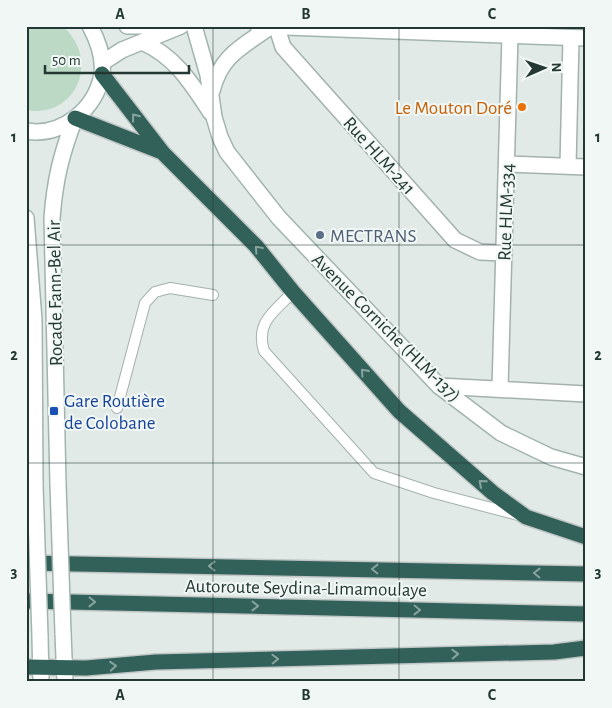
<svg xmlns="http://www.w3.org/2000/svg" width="612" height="708" font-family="'Alegreya Sans',sans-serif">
	<rect width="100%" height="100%" fill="#e1eae6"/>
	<path fill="#bcd9c5" d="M26,26H62C101,58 77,119 26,110Z"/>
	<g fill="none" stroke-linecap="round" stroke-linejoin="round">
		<g stroke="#a4b1ad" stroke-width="12">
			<path id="lane" d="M293,292C275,311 255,322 264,351L374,473L434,493L518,515
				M117,408L145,303L155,292L170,288L213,295"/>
		</g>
		<g stroke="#a4b1ad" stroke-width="18">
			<path id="street" d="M277,28L283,47L455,240L480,252L504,253
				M507,164L586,167
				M568,166L571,38
				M439,386L586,394
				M500,388L510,35"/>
		</g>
		<g stroke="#a1b4ae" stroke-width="18">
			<path id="secondary" d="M127,26H146
				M194,26L208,75L214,117L220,137L227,152L279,218L439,386L501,433L551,457L586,467
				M258,26L586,38
				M142,42C175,56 192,84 211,113
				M102,63L122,50L181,26
				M212,91C221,55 242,47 270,27
				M26,131C62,137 96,109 102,74C104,57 98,41 90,26
				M26,218L34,320L35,485
				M58,484L52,218C55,179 61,155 75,118
				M63,633L65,682
				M40,636L41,682"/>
		</g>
		<g stroke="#c1c7c6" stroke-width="18">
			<path id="highway" d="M102,74L163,153L256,246L293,292L399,411L493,493L526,517L586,537
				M75,118L162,152
				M26,563L586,574
				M26,601L586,614
				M26,667L86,668L156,662L554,652L586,648"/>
		</g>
		<use href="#lane" stroke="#fff" stroke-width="10"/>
		<use href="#street" stroke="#fff" stroke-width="15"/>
		<use href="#secondary" stroke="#fff" stroke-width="15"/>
		<use href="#highway" stroke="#326159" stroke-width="15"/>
		<g stroke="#a1b4ae" stroke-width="18" stroke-linecap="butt">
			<path id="secondary-bridge" d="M58,484L63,633
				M35,485L40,636"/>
		</g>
		<use href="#secondary-bridge" stroke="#fff" stroke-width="15"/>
	</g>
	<defs><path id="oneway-chevron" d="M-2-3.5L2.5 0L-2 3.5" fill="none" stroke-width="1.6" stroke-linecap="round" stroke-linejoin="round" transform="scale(1.25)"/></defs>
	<g stroke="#88a49f">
		<use href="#oneway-chevron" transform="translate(135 117) rotate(-128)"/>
		<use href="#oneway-chevron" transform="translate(258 249) rotate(-131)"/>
		<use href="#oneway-chevron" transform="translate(364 372) rotate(-132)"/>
		<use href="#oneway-chevron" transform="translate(482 483) rotate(-139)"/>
		<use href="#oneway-chevron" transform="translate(212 566) rotate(-179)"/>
		<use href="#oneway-chevron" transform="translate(375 569) rotate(-179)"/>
		<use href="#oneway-chevron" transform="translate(537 573) rotate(-179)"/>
		<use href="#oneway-chevron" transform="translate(92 602) rotate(1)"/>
		<use href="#oneway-chevron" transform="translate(255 606) rotate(1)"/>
		<use href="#oneway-chevron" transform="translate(417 610) rotate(1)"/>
		<use href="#oneway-chevron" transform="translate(455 654) rotate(-2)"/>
		<use href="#oneway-chevron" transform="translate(275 659) rotate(-2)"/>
		<use href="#oneway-chevron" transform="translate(113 666) rotate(-5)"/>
	</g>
	<path fill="none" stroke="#233833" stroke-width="1" stroke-opacity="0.55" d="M213,26V682M399,26V682M26,245H586M26,463H586"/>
	<circle fill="#e8710a" stroke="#f1f7f4" stroke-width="2" cx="522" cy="107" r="5"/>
	<circle fill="#5c6f8a" stroke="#f1f7f4" stroke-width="2" cx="320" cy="235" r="5"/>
	<rect fill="#1a4fb4" stroke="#f1f7f4" stroke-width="2" x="49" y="406" width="10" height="10" rx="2.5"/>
	<g text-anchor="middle" stroke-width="4" stroke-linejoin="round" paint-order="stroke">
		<g font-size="19" fill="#c56008" stroke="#f1f7f4" text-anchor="end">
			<text x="512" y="114">Le Mouton Doré</text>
		</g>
		<g font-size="19" fill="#233833" stroke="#f1f7f4">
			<text transform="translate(380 155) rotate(48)" y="7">Rue HLM-241</text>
			<text transform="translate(505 212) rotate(-88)" y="7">Rue HLM-334</text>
			<text transform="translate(54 293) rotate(-91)" y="7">Rocade Fann-Bel Air</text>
			<text transform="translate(387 327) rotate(45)" y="7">Avenue Corniche (HLM-137)</text>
			<text transform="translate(306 587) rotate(1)" y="7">Autoroute Seydina-Limamoulaye</text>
		</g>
		<g font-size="19" fill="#4e5e75" stroke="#f1f7f4" text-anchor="start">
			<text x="330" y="242">MECTRANS</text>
		</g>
		<g font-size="19" fill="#164399" stroke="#f1f7f4" text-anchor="start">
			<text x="64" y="407">Gare Routière<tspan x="64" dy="22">de Colobane</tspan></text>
		</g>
	</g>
	<rect width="612" height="708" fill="none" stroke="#f1f7f4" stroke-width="55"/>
	<g transform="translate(544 68) rotate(88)" stroke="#f1f7f4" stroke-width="4" paint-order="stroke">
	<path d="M0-4L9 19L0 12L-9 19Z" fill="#233833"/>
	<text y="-8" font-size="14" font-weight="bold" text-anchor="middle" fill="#233833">N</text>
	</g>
	<path d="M45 65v8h144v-8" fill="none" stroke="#233833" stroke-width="2.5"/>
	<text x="52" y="65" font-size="15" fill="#233833" stroke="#f1f7f4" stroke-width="4" paint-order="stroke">50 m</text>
	<rect x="28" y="28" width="556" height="652" fill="none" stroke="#233833" stroke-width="2"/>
	<g font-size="16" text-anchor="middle" font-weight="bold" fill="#233833">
		<text x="120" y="19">A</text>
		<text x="306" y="19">B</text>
		<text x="492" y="19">C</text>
		<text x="14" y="142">1</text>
		<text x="598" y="142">1</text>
		<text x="14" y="360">2</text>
		<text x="598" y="360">2</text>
		<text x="14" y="577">3</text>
		<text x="598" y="577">3</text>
		<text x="120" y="700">A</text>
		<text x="306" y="700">B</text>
		<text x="492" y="700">C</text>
	</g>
</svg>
